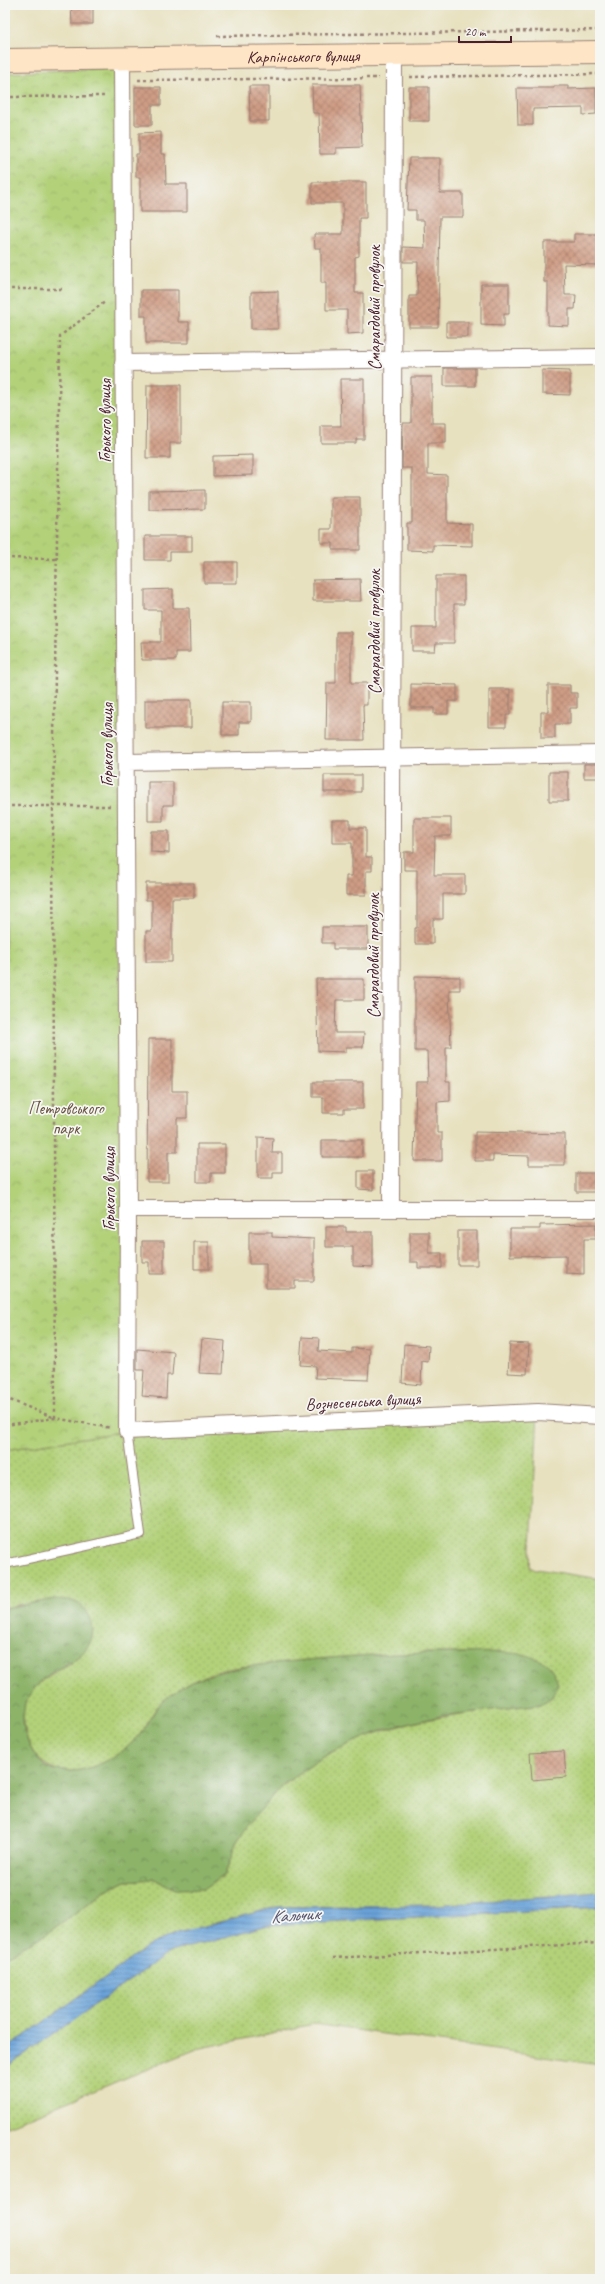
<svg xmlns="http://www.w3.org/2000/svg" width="605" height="2284" font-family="Caveat,sans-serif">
	<defs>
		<pattern id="grass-dots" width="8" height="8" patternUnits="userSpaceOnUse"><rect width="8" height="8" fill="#b2d179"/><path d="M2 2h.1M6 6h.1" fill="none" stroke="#9bb369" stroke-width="1.8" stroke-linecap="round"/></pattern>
		<pattern id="forest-crowns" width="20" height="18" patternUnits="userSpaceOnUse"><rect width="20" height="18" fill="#8db369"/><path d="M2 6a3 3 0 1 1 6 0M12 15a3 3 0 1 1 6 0" fill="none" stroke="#759157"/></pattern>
		<pattern id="park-crowns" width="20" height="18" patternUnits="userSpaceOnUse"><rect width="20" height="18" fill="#b2d179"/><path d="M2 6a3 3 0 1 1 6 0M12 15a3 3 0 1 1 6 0" fill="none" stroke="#9bb369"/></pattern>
		<pattern id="water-rules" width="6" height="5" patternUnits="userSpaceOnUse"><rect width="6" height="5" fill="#69a3d9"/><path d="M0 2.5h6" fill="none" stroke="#5884b0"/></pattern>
		<pattern id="building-cross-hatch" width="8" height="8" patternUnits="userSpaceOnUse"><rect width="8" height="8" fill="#cf9d85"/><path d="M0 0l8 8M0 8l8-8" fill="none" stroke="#aa7f6d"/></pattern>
	</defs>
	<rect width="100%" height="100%" fill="#f6f6f2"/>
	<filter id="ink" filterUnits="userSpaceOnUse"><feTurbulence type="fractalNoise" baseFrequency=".025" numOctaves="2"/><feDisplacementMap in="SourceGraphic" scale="8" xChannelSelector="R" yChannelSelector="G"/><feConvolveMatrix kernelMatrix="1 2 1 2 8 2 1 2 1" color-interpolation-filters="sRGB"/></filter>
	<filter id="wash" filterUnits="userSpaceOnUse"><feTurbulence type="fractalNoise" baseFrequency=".012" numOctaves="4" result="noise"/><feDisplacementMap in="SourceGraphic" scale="16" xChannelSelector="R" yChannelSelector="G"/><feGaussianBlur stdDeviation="0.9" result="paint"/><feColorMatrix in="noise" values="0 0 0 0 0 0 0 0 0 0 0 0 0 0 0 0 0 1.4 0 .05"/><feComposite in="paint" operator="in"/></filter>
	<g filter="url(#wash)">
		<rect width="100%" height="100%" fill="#e7e1bf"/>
		<path fill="url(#grass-dots)" stroke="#7e7852" d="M538,1412L530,1568L600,1579V1892L436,1905L277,1907L178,1933L150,1945L5,2050V1957L43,1936L104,1892L126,1881L153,1879L178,1890L225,1875C229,1864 231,1853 236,1843C243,1828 256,1815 267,1802C340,1723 441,1716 541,1704L524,1655C442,1650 360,1654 279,1663C256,1666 224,1666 203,1677C189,1685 173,1694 161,1703C153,1710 149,1722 143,1730C129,1750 104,1766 81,1770C47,1777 26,1754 24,1722C23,1718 22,1712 23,1709C27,1687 54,1672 71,1663L21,1604L5,1608V1450L127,1431Z
			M600,1907V2065L314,2024L197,2049L5,2127V2068L170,1952L268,1925Z"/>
		<path fill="url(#forest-crowns)" stroke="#6c694a" d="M55,1599C61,1600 69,1599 75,1602C92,1609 99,1634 86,1649C76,1662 60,1666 47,1676C25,1694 17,1716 28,1742C33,1754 41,1767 55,1770C87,1776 122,1757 142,1732C149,1723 153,1713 159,1705C168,1695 181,1688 192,1682C221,1668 254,1666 285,1662C343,1656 399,1653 457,1653C483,1653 516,1649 540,1660C551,1664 555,1674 558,1684L552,1697L541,1704L441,1716L383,1730L329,1753L285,1783L249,1823L236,1843L225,1875L204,1889L178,1890L153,1879L126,1881L104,1892L43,1936L5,1957V1608Z"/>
		<path fill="url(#park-crowns)" stroke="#7e7852" d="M122,67L127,1431L5,1450V73Z"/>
		<path fill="url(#water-rules)" stroke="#5a6182" d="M600,1892V1907L268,1925L170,1952L5,2068V2050L150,1945L178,1933L277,1907L436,1905Z"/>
		<g id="blocks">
			<path fill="url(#building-cross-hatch)" d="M71,5H93V24H72Z
				M312,85H360L362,147L336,148V154H320L319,113H313Z
				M249,86H269V121H250Z
				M554,86H568V89L596,88V114L583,115V108L533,109V125H518L517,88H554Z
				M135,87H161V105H152V125H135Z
				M409,87H429V121H409Z
				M161,132V154H165L166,184H187V212H140V177H136V154H139V133Z
				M409,158H440V193H463V217H440L438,327H409V296H417L418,262H403V247L425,248L424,220H416V210H407Z
				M312,182H366V218H359V256L355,257V293H363V333L347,334V310H326V283H321V248H315L314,234H343V203H312Z
				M574,234H599V265L564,264L565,295H576L575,309H569V326L548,325V282H544V242H574Z
				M481,284H509V314H504V326L481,325Z
				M141,290H178V322H189V343H146V316H141Z
				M278,291V329H251V292Z
				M446,322H468V337H446Z
				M444,368H475V386H444Z
				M542,370L570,371V395L542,394Z
				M411,377H432V423H446V443H428V474L447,475V523L472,524V546L433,545V551L407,550V523H412V468H402L403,423H411Z
				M340,379H364V439H356V443H321V426H341Z
				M147,385H181V443H170V458H146Z
				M253,455V475L213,476V456Z
				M205,490V509L149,510V491Z
				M331,497H360V550H333V543H321V529H331Z
				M145,536H192V552H170V560H145Z
				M204,562H237V583H204Z
				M436,576H464V604H454V643H436L435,651H412V628H436Z
				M360,579L361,601H313V580Z
				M173,589V608H189L190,652H176V660H142L141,642H161V610H145V590Z
				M336,632H351V683H367V705H363L364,740H326L327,683H336Z
				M411,684L457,685V701H448V714H434V708H411Z
				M548,685H570V693H577V708H570V724H555V738H541V712H548Z
				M489,689H510V715H506V727H489Z
				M145,700H191V728H145Z
				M222,702H251V722H239V735H222Z
				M584,764H600V778H584Z
				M549,772H568V801H549Z
				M324,775H361V792H324Z
				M148,782H173V805H163V821H148Z
				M414,818H451V836H435L434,875H465V894H443V919H433V944H415V928H417V870H404V852H414Z
				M332,820H350V828H366V857H372V871H366V895H346V876H352V843H332Z
				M151,831H169V853L151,852Z
				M146,883H194V898H172V962H146V931H152V900H146Z
				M322,927H368V949H333V943H322Z
				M415,976L460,977V990H449L451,1047H446V1082H450V1101L437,1102V1133H442V1161H414L416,1082H428L427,1051H415Z
				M316,979H364V1000H336L335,1033H364L363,1047H346V1052L318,1051Z
				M148,1039H172V1091H187V1118H177V1152H168V1182H147Z
				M313,1082H363V1109H344V1113H323V1097H313Z
				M475,1132L565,1134V1165H529V1156L493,1155V1161H475Z
				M258,1137L273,1138L272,1153H282V1172H273V1178H258Z
				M322,1140H362V1157H322Z
				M197,1144H225V1173H211V1182H197Z
				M358,1171H373V1190L358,1189Z
				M576,1173H597V1192H576Z
				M596,1224V1239H584V1274L566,1273V1255L510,1256V1229H540V1225Z
				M326,1227H346V1232H373V1267L353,1266V1247H326Z
				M458,1231H477V1265H458Z
				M249,1232H272V1237L314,1239V1281H295V1288H266V1264H249Z
				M410,1232H429V1253H442V1268H418V1262H410Z
				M142,1241H164V1274H149V1262H142Z
				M194,1242H209V1269H194Z
				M302,1337L319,1338L318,1351L352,1353V1348L370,1349L368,1380L315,1378L316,1366L300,1365Z
				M202,1339L225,1341L223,1374L199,1373Z
				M510,1343L529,1344L527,1374L508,1373Z
				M404,1344L429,1346L428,1362L422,1361L421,1385L402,1383Z
				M137,1349L174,1352L172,1375H167L166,1398L142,1396L144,1370H137Z
				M564,1751L566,1777L532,1780L530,1753Z"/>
		</g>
	</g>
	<g filter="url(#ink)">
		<use href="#blocks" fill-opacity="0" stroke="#988075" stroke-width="1"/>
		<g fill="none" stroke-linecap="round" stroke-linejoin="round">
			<g stroke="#988075" stroke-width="10">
				<path id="lane" d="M5,1564L141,1534L127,1431"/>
			</g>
			<g stroke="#988075" stroke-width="18">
				<path id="street" d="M122,59L128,1209L127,1431L538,1412L600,1416
					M123,363L600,357
					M126,762L600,754
					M128,1209H600
					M391,1209L394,55"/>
			</g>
			<g stroke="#988075" stroke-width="24">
				<g id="secondary">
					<path id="s1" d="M5,60L600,52"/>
				</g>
			</g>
			<path stroke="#988075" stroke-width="2.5" stroke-dasharray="3 3" stroke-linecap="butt" d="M217,36L600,30
				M410,77L600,74
				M138,80L379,78
				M5,97L106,96
				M5,289H62
				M5,558L57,559
				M5,806H110
				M5,1398L55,1418L53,806L60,336L106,301
				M5,1425L55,1418L111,1428
				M333,1958L600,1943"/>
			<use href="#lane" stroke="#fff" stroke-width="8"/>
			<use href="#street" stroke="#fff" stroke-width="16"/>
			<use href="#secondary" stroke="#fee5c5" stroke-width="22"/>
		</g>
	</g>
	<g text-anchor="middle" stroke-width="3.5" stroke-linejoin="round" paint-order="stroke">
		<g font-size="17" fill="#4a1f2b" stroke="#f6f6f2">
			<text dy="6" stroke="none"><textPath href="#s1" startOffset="298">Карпінського вулиця</textPath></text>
			<text transform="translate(374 308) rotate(-90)" y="6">Смарагдовий провулок</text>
			<text transform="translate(105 421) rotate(-90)" y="6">Горького вулиця</text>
			<text transform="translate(374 632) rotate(-90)" y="6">Смарагдовий провулок</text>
			<text transform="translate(107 745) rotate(-90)" y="6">Горького вулиця</text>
			<text transform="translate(373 956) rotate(-90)" y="6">Смарагдовий провулок</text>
			<text transform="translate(109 1189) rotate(-90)" y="6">Горького вулиця</text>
			<text transform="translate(363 1401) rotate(-3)" y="6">Вознесенська вулиця</text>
		</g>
		<g font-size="17" fill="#695442" stroke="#f6f6f2">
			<text x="66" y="1114">Петровського<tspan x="66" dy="20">парк</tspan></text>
		</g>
		<g font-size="18" font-style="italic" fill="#565471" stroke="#f6f6f2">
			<text transform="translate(295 1915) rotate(-4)" y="6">Кальчик</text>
		</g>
	</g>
	<rect width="605" height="2284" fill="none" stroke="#f6f6f2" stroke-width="20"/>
	<path d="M459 36v6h52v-6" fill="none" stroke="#4a1f2b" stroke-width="2"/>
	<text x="465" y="36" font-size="12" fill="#4a1f2b" stroke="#f6f6f2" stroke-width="3" paint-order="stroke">20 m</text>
</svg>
